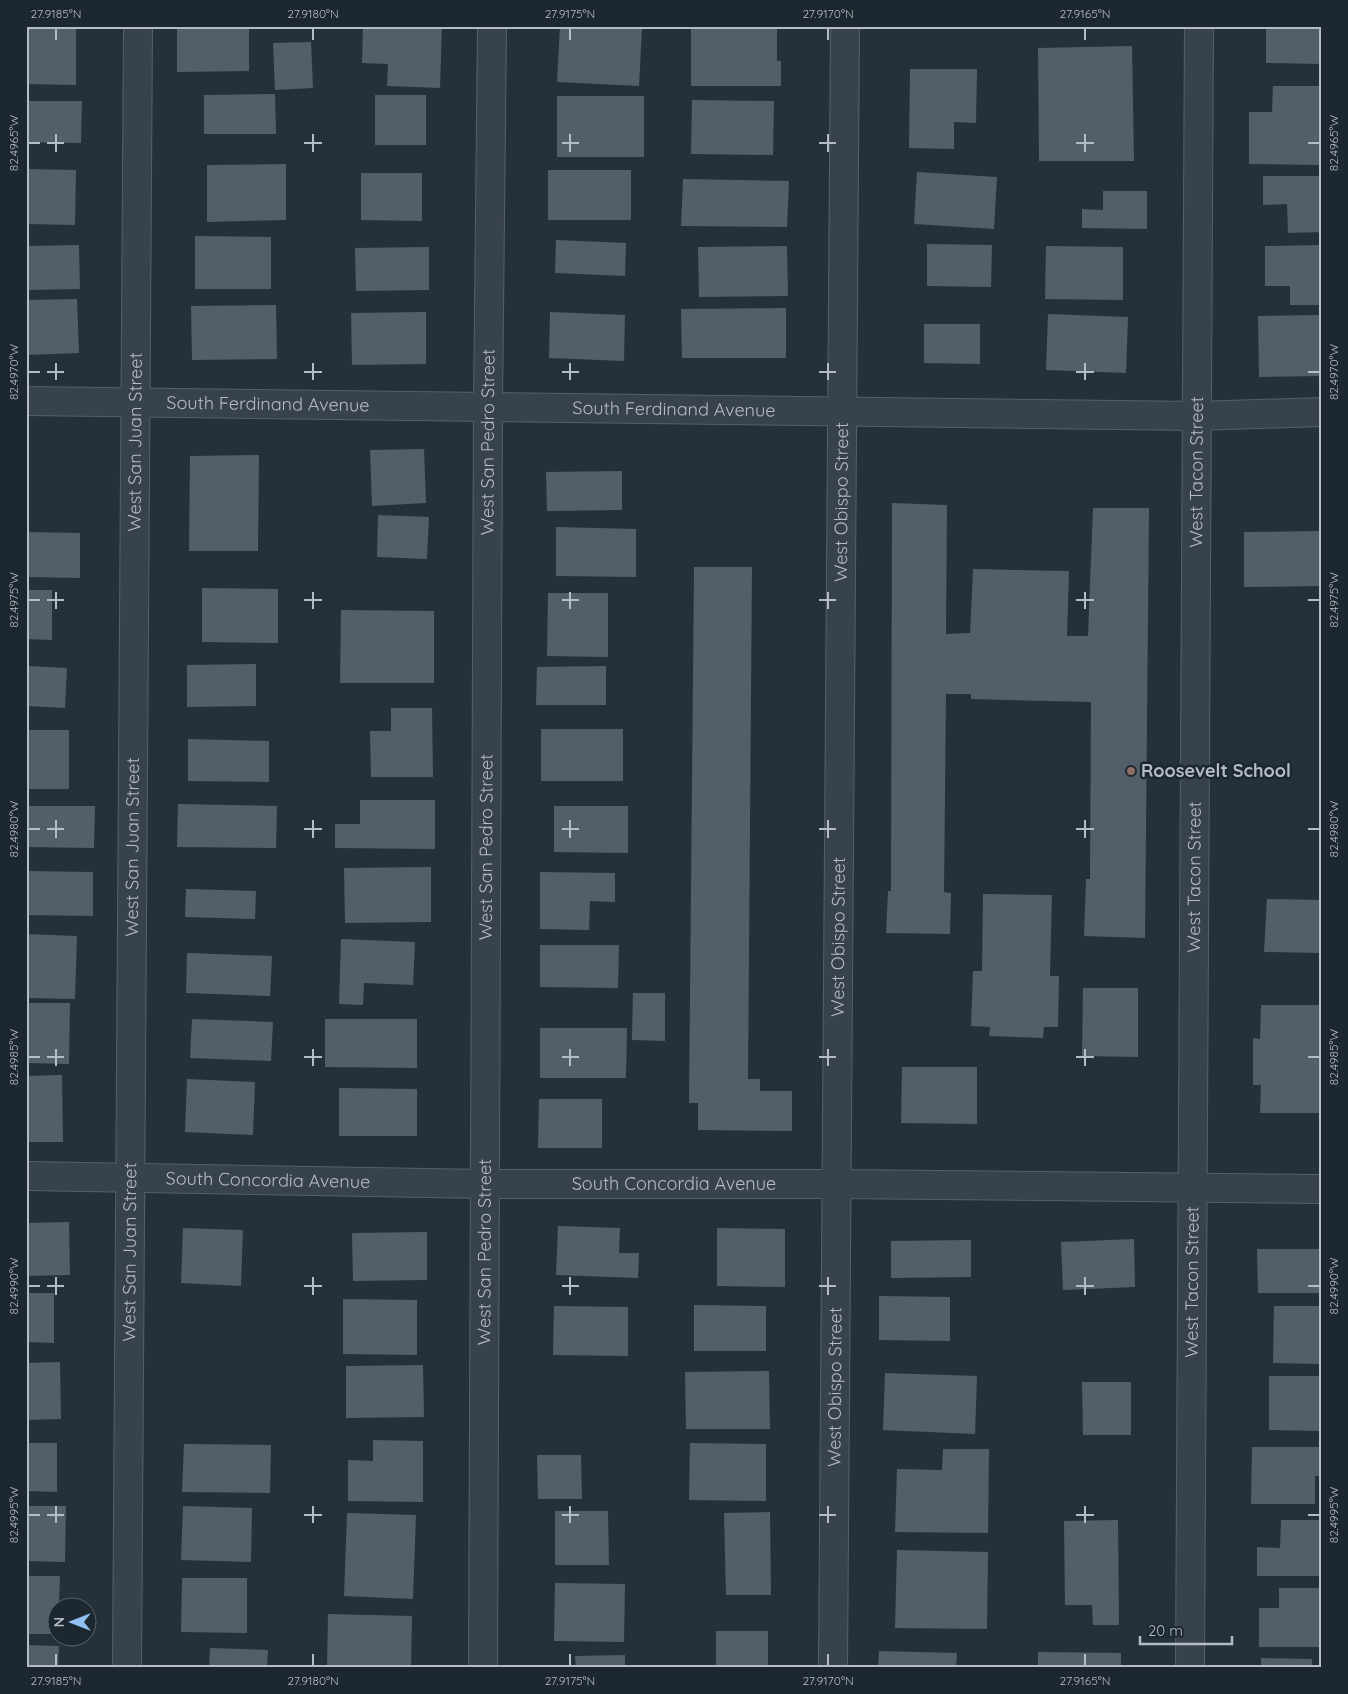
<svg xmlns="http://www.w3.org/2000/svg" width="1348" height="1694" font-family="Quicksand,sans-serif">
	<rect width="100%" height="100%" fill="#25313a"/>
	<path fill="#525f6a" d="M177,26H249V71L177,72Z
		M363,26H442L440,88L387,86L388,64L362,63Z
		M560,26H600L642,29L639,86L557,82Z
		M1266,26H1322V64L1266,63Z
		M26,27L76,28V85L26,84Z
		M691,28H777V61H781V86H691Z
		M311,42L313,88L275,90L273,43Z
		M1132,46L1134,161H1039L1038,48Z
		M910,69H977L976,123L954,122V149L909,148Z
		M1273,86H1320L1319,113H1322V165L1249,164V112H1272Z
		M275,94L276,134H204V95Z
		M375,95H426V145H375Z
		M557,96H644V157H557Z
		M692,100L774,101L773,155L691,154Z
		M26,101H82L81,143L26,142Z
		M286,164V220L207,222V165Z
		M26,169L76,170L75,225L26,224Z
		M548,170H631V220H548Z
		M917,172L997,177L994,229L914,224Z
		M361,173H422V221L361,220Z
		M1263,176H1322V232L1288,233L1287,204L1263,205Z
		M683,179L789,181L787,227L681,226Z
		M1103,191H1147V229L1082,228V209L1103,210Z
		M195,236L271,237V289H195Z
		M556,240L626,243L625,276L555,273Z
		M927,244L992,245L991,287L927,286Z
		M79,245L80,289L26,290V246Z
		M1322,245V305H1290V286H1265V246Z
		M787,246L788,296L699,297L698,247Z
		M1046,246L1123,247V300L1045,299Z
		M429,247V290L356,291L355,248Z
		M77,299L79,353L26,355V300Z
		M276,305L277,359L192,360L191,306Z
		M786,308V358H682L681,309Z
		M426,312V364L352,365L351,313Z
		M550,312L625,315L624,361L549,358Z
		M1048,314L1128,317L1126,373L1046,370Z
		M1322,315V376L1259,377L1258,316Z
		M924,324H980V364L924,363Z
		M424,449L426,503L372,506L370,450Z
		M259,455L258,551H189L190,456Z
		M622,471V510L547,511L546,472Z
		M892,503L947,505L946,634L970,633L973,569L1069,571L1067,636H1088L1093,508H1149L1145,938L1084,936L1086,879H1090L1091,702L971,699V694H946L944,892L951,893L950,934L886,933L888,891H891Z
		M378,515L429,517L427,559L377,557Z
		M556,527L636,529V577L556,576Z
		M1322,531V586L1244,587V532Z
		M26,532L80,533V578L26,577Z
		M694,567H752L748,1079H760V1091H792V1131L698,1130V1103H689Z
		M202,588L278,589V643L202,642Z
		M26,590H52V640L26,639Z
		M548,593H608V657L547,656Z
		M341,610L434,611V683H340Z
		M256,664V706L187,707V665Z
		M26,666L67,668L65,708L26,706Z
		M606,666V705H536L537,667Z
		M391,708H432L433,777H371L370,731H391Z
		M541,729H623V781H541Z
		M26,730H69V789H26Z
		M188,739L269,741V782L188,781Z
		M360,800H435V849L335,848V824H360Z
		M178,804L277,806L276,848L177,847Z
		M26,806H95L94,848L26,847Z
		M554,806H628V853L554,852Z
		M431,867V922L345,923L344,868Z
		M26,871L93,872V916L26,915Z
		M540,872L615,873V902L590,901L589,930L540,929Z
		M186,889L256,891L255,919L185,917Z
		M983,894L1052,895L1050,976H1059L1058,1027H1044L1043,1038L989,1036L990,1027L971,1026L973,971H982Z
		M1267,899L1322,900V953L1264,952Z
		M26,934L77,936L75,999L26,998Z
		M341,939L415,942L413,985L364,983L363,1005L339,1004Z
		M540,945H619L618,988L540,987Z
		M187,953L272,956L270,996L186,993Z
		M1083,988H1138V1057L1082,1056Z
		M633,993H665V1041L632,1040Z
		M26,1003H70L69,1064L26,1063Z
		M1261,1005H1322V1113H1260L1261,1085H1253V1038L1260,1039Z
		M192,1019L273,1022L271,1061L190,1058Z
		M325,1019H417V1068L325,1067Z
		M540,1028H627L626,1078H540Z
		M902,1067H977V1124L901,1123Z
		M62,1075L63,1142H26V1076Z
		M187,1079L255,1082L253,1135L185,1132Z
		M339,1088L417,1089V1136H339Z
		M539,1099H602V1148H538Z
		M69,1222L70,1275L26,1276V1223Z
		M558,1226L620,1228L619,1253H639L638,1278L556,1275Z
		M183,1228L243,1230L241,1286L181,1283Z
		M717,1228L785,1229V1287L717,1286Z
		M427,1232V1280L353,1281L352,1233Z
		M1134,1239L1135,1287L1063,1290L1061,1242Z
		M971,1240V1277L891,1278V1241Z
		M1257,1249H1321L1322,1293H1258Z
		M26,1293H54V1343L26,1342Z
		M879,1296L950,1297V1341L879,1340Z
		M343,1299L417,1300V1355L343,1354Z
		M694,1305L766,1306V1351H694Z
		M554,1306L628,1307V1356L553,1355Z
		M1274,1306H1322V1364L1273,1363Z
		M60,1362L61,1419L26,1420V1363Z
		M423,1365L424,1417L346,1418V1366Z
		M769,1371L770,1429H686L685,1372Z
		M885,1373L977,1376L975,1434L883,1430Z
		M1269,1376H1322V1431L1269,1430Z
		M1082,1382H1131V1435H1083Z
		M373,1440L423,1441V1502L348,1501V1460L373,1461Z
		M26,1443H57V1492L26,1491Z
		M690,1443L766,1444V1501L689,1500Z
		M184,1444L271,1445L270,1493L182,1492Z
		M1252,1447H1322V1476H1315V1504H1251Z
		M943,1449H989L988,1533L895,1532L897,1469L942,1470Z
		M537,1455H581L582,1499H538Z
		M26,1506H66L65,1562L26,1561Z
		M183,1506L252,1508L251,1562L181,1560Z
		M555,1511H608L609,1565H555Z
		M770,1512L771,1595H726L724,1513Z
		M347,1513L416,1515L413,1599L344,1596Z
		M1118,1520L1119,1625H1093L1092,1605H1065L1064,1521Z
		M1281,1520H1322V1576H1257V1547L1280,1548Z
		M897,1550L988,1552L987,1629L895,1628Z
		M26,1576H60L58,1634H26Z
		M182,1578H247V1633L181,1632Z
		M555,1583L625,1584L624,1642L554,1641Z
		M1279,1588H1322V1647H1259V1608H1279Z
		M328,1614L412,1616L411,1668H327Z
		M716,1631H768V1668H716Z
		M26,1645L59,1646L58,1668H26Z
		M210,1648L268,1650L267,1668H209Z
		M879,1651L957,1653L956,1668H878Z
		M1038,1652L1121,1653V1668H1038Z
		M625,1655V1668H576L575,1656Z
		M1261,1658L1312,1659V1668H1261Z"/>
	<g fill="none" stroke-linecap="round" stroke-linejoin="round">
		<g stroke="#566069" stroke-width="30">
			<g id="minor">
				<path id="s1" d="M26,401L1197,416L1322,412"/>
				<path id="s2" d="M26,1176L484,1184H836L1322,1189"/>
				<path id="s3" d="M127,1668L138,26"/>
				<path id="s4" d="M483,1668L488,407L492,26"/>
				<path id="s5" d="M833,1668L845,26"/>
				<path id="s6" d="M1190,1668L1199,26"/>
			</g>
		</g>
		<use href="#minor" stroke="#38424b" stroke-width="28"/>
	</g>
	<path fill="none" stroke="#b4bdc6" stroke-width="2" d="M56,28V40M313,28V40M570,28V40M828,28V40M1085,28V40M56,134V152M313,134V152M570,134V152M828,134V152M1085,134V152M28,143H40M47,143H64M304,143H322M562,143H579M819,143H836M1076,143H1094M1308,143H1320M56,363V380M313,363V380M570,363V380M828,363V380M1085,363V380M28,372H40M47,372H64M304,372H322M562,372H579M819,372H836M1076,372H1094M1308,372H1320M56,592V609M313,592V609M570,592V609M828,592V609M1085,592V609M28,600H40M47,600H64M304,600H322M562,600H579M819,600H836M1076,600H1094M1308,600H1320M56,820V838M313,820V838M570,820V838M828,820V838M1085,820V838M28,829H40M47,829H64M304,829H322M562,829H579M819,829H836M1076,829H1094M1308,829H1320M56,1049V1066M313,1049V1066M570,1049V1066M828,1049V1066M1085,1049V1066M28,1057H40M47,1057H64M304,1057H322M562,1057H579M819,1057H836M1076,1057H1094M1308,1057H1320M56,1277V1295M313,1277V1295M570,1277V1295M828,1277V1295M1085,1277V1295M28,1286H40M47,1286H64M304,1286H322M562,1286H579M819,1286H836M1076,1286H1094M1308,1286H1320M56,1506V1523M313,1506V1523M570,1506V1523M828,1506V1523M1085,1506V1523M28,1515H40M47,1515H64M304,1515H322M562,1515H579M819,1515H836M1076,1515H1094M1308,1515H1320M56,1654V1666M313,1654V1666M570,1654V1666M828,1654V1666M1085,1654V1666"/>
	<circle fill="#8d6e63" stroke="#1d272f" stroke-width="2" cx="1131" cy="771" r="5"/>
	<g text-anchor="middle" stroke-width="5" stroke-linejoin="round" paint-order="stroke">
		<g font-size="18" fill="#b4bdc6" stroke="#1d272f">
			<text dy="6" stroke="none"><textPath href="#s1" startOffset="242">South Ferdinand Avenue</textPath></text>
			<text dy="6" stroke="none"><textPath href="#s1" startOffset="648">South Ferdinand Avenue</textPath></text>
			<text dy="6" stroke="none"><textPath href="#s3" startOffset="1226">West San Juan Street</textPath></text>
			<text dy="6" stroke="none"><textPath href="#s4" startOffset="1226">West San Pedro Street</textPath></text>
			<text dy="6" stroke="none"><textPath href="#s6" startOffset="1196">West Tacon Street</textPath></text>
			<text dy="6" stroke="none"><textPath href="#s5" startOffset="1166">West Obispo Street</textPath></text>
			<text dy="6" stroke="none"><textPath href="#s3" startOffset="821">West San Juan Street</textPath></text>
			<text dy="6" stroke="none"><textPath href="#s4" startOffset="821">West San Pedro Street</textPath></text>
			<text dy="6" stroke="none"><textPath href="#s6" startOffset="791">West Tacon Street</textPath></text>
			<text dy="6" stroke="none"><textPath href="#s5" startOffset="731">West Obispo Street</textPath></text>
			<text dy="6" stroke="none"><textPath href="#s2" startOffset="242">South Concordia Avenue</textPath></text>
			<text dy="6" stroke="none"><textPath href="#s2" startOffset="648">South Concordia Avenue</textPath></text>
			<text dy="6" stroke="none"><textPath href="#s3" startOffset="416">West San Juan Street</textPath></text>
			<text dy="6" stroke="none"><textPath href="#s4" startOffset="416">West San Pedro Street</textPath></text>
			<text dy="6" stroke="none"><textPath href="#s6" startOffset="386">West Tacon Street</textPath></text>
			<text dy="6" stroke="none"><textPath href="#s5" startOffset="281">West Obispo Street</textPath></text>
		</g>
		<g font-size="18" font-weight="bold" fill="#b4bdc6" stroke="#1d272f" text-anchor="start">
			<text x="1141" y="777">Roosevelt School</text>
		</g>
	</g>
	<rect width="1348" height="1694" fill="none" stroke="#1d272f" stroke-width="55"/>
	<g transform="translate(72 1622) rotate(270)"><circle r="24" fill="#1d272f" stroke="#59636b"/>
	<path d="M0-4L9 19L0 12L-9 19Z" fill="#8fc0f0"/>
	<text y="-8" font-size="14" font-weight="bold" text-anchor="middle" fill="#b4bdc6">N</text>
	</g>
	<path d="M1140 1636v8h92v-8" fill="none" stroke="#b4bdc6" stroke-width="2.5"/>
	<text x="1148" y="1636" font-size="15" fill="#b4bdc6" stroke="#1d272f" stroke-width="4" paint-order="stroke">20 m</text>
	<rect x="28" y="28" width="1292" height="1638" fill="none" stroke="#b4bdc6" stroke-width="2"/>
	<g font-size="12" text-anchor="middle" fill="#b4bdc6">
		<text x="56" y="18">27.9185°N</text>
		<text x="313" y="18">27.9180°N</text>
		<text x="570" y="18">27.9175°N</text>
		<text x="828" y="18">27.9170°N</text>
		<text x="1085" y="18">27.9165°N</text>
		<text transform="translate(1334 143) rotate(-90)" y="4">82.4965°W</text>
		<text transform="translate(14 143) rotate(-90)" y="4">82.4965°W</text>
		<text transform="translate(1334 372) rotate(-90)" y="4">82.4970°W</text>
		<text transform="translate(14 372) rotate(-90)" y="4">82.4970°W</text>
		<text transform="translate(1334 600) rotate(-90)" y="4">82.4975°W</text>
		<text transform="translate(14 600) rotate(-90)" y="4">82.4975°W</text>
		<text transform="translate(1334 829) rotate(-90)" y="4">82.4980°W</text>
		<text transform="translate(14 829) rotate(-90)" y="4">82.4980°W</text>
		<text transform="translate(1334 1057) rotate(-90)" y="4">82.4985°W</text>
		<text transform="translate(14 1057) rotate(-90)" y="4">82.4985°W</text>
		<text transform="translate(1334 1286) rotate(-90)" y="4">82.4990°W</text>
		<text transform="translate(14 1286) rotate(-90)" y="4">82.4990°W</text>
		<text transform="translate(1334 1515) rotate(-90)" y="4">82.4995°W</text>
		<text transform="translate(14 1515) rotate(-90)" y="4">82.4995°W</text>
		<text x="56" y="1685">27.9185°N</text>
		<text x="313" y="1685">27.9180°N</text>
		<text x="570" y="1685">27.9175°N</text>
		<text x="828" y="1685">27.9170°N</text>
		<text x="1085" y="1685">27.9165°N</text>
	</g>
</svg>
